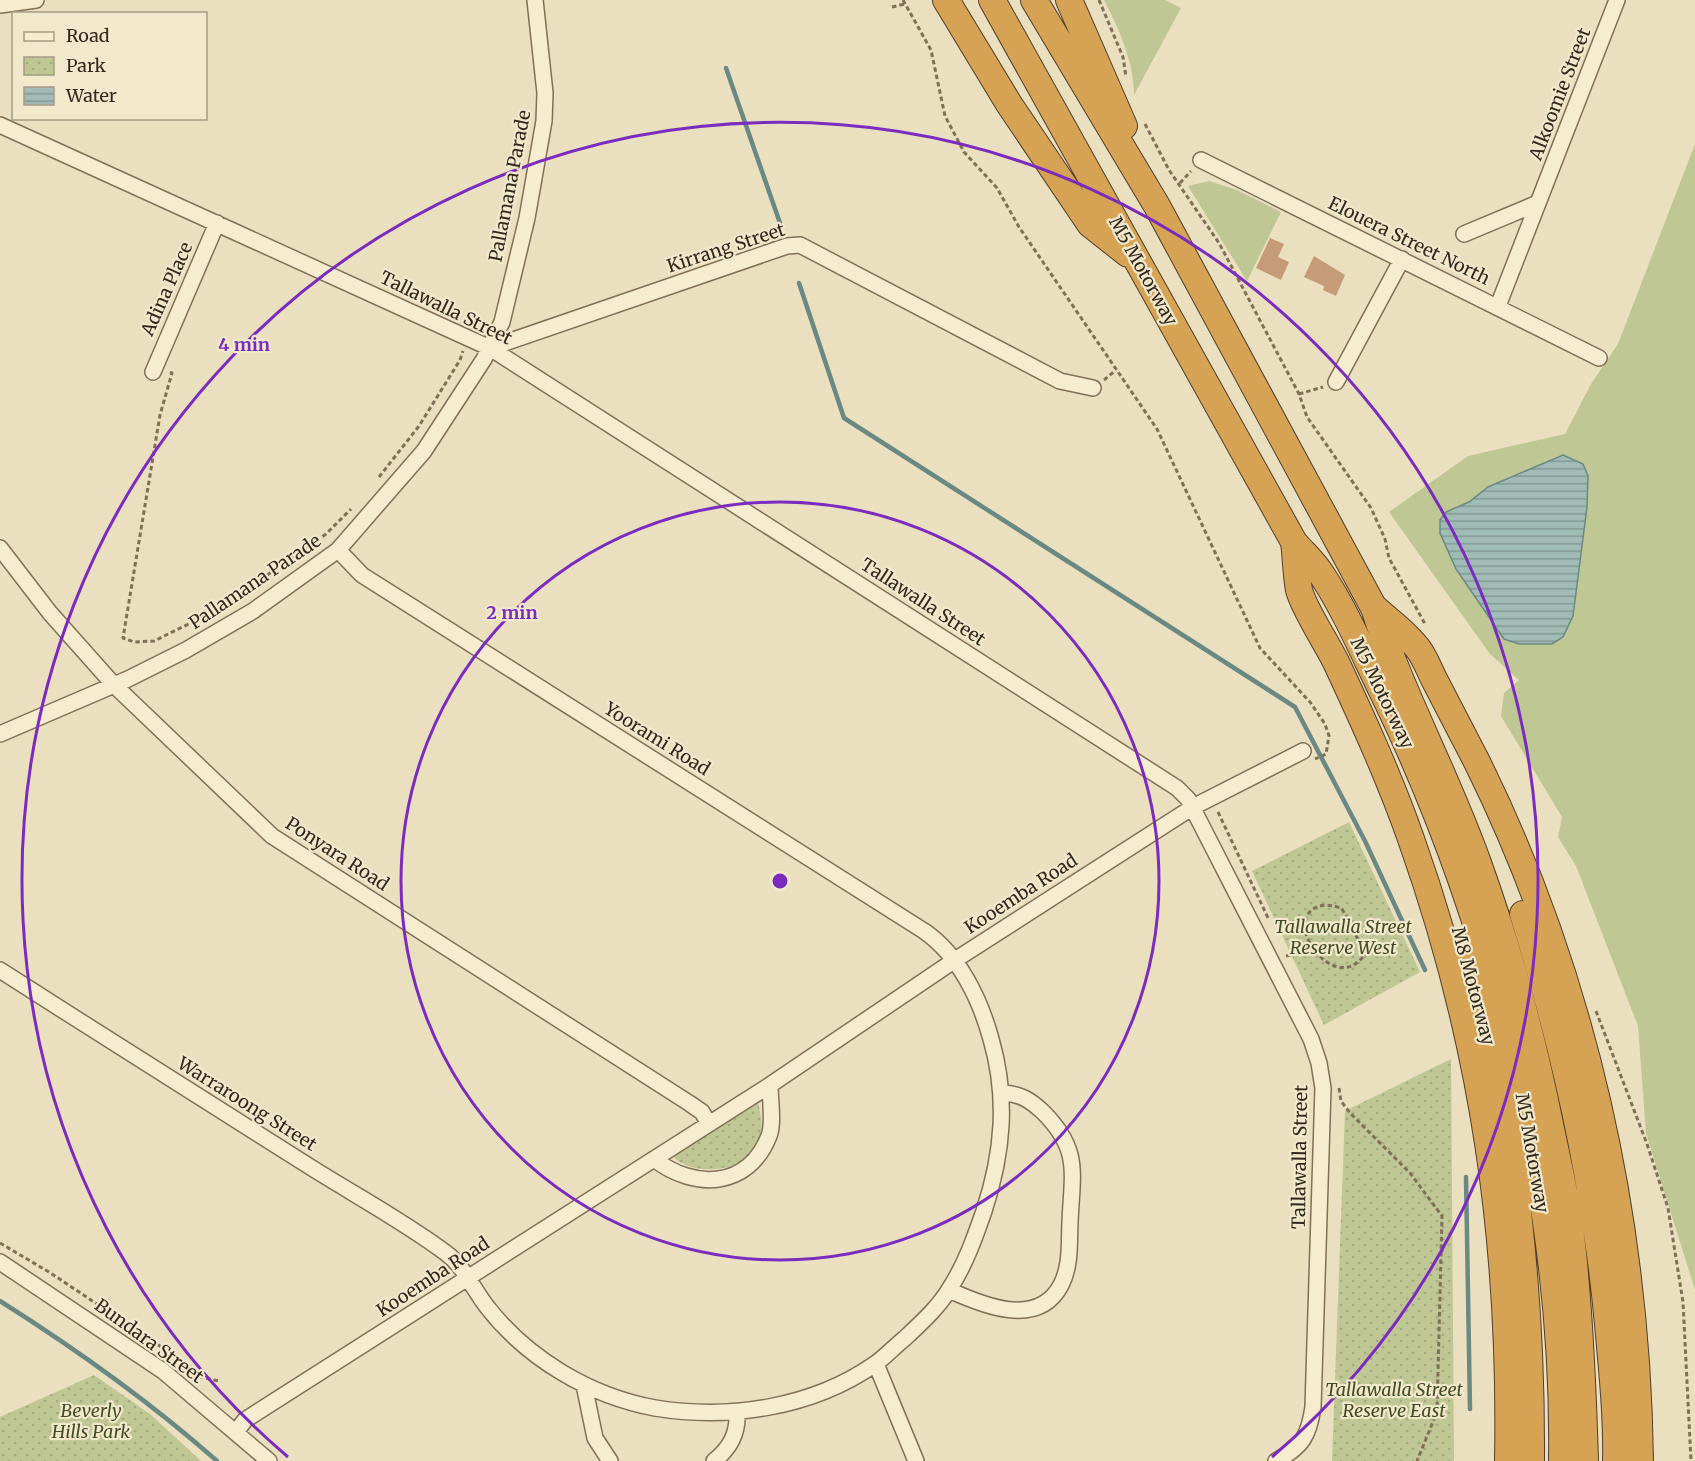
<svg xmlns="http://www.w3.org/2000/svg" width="1695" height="1461" font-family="Merriweather,serif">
	<defs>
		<pattern id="park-dots" width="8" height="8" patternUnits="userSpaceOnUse" patternTransform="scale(1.5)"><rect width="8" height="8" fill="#bfc794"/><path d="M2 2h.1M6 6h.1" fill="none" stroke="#a5ab7f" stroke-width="1.8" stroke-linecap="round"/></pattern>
		<pattern id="water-rules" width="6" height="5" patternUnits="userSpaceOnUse" patternTransform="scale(1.5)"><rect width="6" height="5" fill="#a1bcb6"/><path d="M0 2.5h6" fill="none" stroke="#849993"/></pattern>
	</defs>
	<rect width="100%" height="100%" fill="#eadfbf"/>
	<path fill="#bfc794" d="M1104,0H1165L1181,8L1134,95C1134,62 1119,29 1104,0Z
		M1695,144V1290L1646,1133L1638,1026L1576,866L1558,837L1562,817L1501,716L1504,693L1519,680L1490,654L1389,512L1468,456L1565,434L1591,384L1618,344Z
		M1209,181L1237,190L1281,212L1247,281L1188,186Z"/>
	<path fill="url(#park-dots)" d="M1349,822L1420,972L1324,1025L1252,871Z
		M1451,1059L1454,1461H1332L1345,1111Z
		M758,1102C768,1140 757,1165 716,1169C698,1170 687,1168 673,1157Z
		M94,1375L150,1414L201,1461H0V1417Z"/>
	<path fill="url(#water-rules)" stroke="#6a8983" stroke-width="1.5" d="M1563,455L1583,464L1588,476L1587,507L1573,616L1563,637L1552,644H1519L1504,639L1456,569L1440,533V520L1446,512L1469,502L1488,487Z"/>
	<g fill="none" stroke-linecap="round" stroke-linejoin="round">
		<path stroke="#6a8983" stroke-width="4.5" d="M726,68L780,223
			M799,283L844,418L1295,707L1365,841L1425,970
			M1466,1177L1470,1409
			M0,1301C76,1349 149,1401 217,1461"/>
	</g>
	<path fill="#c69b77" d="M1270,238L1284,244L1278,257L1289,262L1281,280L1256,268Z
		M1314,256L1345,275L1336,296L1323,290L1324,286L1304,277Z"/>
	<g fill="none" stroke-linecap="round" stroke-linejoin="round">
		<g stroke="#817058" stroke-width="18">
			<path id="minor" d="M0,5L36,0
				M0,125L490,348L1177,788L1188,799L1311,1039L1319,1063L1323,1088L1313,1407C1309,1436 1302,1447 1276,1461
				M1201,160L1599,358
				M1464,234L1538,203
				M1498,306L1617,0
				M490,348L787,246L800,245L1060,381L1093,388
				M153,372L217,223
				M1336,382L1402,259
				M0,548L50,613L114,685L272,836L689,1103L702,1112L709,1124
				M0,734L128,679L186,650L253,611L338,550L424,451L484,359L502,322L527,218L544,121L545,93L535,0
				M0,970C101,1035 203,1099 304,1163C351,1193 402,1220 446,1253C464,1266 474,1291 488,1308C528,1359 590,1396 655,1408C729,1420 812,1408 875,1364C885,1357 894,1347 904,1339C920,1324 939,1307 950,1288C965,1265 975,1237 984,1211C1003,1153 1008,1098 991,1039C980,999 959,955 924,931L362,575L338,550
				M654,1159C694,1190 748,1189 769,1136C774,1123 770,1100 770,1085
				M0,1262L163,1371L269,1461
				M949,1290C982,1305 1038,1329 1061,1285C1071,1266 1069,1243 1070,1222C1072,1173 1081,1150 1043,1112C1030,1100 1021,1094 1003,1093
				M876,1364L916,1461
				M584,1385L595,1438L610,1461
				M236,1432L245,1420L770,1085L955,960L1193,807L1303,751
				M714,1461C730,1448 738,1434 737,1413"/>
		</g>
		<g stroke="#4f3e2d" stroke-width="28">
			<path id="motorway" d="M946,0L1009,104L1090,224L1128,254
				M992,0L1294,542C1303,553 1315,563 1322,575C1347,613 1365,657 1385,697C1496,926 1566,1206 1562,1461
				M1034,0L1157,206L1374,608C1402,695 1447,776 1478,863C1509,949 1532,1035 1550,1124C1559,1167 1569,1210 1573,1253C1580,1322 1583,1392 1585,1461
				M1069,0L1124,126
				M1294,542C1296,557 1296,574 1299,590C1304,609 1326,642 1336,662C1363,720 1390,779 1411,839C1484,1044 1512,1244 1508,1461
				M1375,608C1388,620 1404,631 1415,645C1424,654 1429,670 1435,681C1449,708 1463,735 1477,762C1584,978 1637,1221 1640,1461
				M1523,914C1565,1049 1595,1184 1608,1324C1612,1369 1617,1416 1616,1461
				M1470,965C1515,1126 1532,1294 1531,1461"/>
		</g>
		<path stroke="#817058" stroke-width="3" stroke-dasharray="4.5 3" stroke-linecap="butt" d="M903,0L931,50L945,116L964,152L997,188L1019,227L1157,429L1260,648L1310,702L1325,724L1329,736L1326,754L1315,759
			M1099,0L1123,57L1126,77
			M892,7L905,4
			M1145,124L1169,170L1219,243L1299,394L1307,417L1371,508L1385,539L1389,558L1425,624
			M1180,183L1191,171
			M170,372L172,373L160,415L123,638L134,642L154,641L217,610L326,534L351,509
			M1104,380L1116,370
			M1299,394L1323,387
			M379,477L419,426L460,360L463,351
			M1218,812L1269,920
			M1286,956L1314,950C1327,966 1346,976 1362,958V947L1342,909C1329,902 1308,904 1305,922C1303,932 1309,942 1314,950
			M1596,1011L1647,1144L1668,1208L1683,1302L1691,1461
			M1339,1088L1341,1101L1350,1113L1410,1173L1442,1216L1437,1412L1417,1461
			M0,1243L49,1272L187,1364L200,1377L219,1381"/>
		<use href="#minor" stroke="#f6edd1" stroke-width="15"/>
		<use href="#motorway" stroke="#d6a253" stroke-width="26"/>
	</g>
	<g fill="none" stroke="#7b2cbf" stroke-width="3">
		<circle cx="780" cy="881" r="379"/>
		<path d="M288 1457A758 758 0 1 1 1272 1457"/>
	</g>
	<g text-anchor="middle" stroke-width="4.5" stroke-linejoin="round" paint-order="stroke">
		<g font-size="18" fill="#32281c" stroke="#f2e9cd">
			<text transform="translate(1560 94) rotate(-69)" y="6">Alkoomie Street</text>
			<text transform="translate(510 186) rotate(-79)" y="6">Pallamana Parade</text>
			<text transform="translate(1409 241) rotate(26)" y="6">Elouera Street North</text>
			<text transform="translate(726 248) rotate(-18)" y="6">Kirrang Street</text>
			<text transform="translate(1143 271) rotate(61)" y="6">M5 Motorway</text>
			<text transform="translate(167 289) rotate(-66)" y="6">Adina Place</text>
			<text transform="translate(446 308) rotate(26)" y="6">Tallawalla Street</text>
			<text transform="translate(255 582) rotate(-34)" y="6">Pallamana Parade</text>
			<text transform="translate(923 602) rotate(33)" y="6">Tallawalla Street</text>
			<text transform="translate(1382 693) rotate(64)" y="6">M5 Motorway</text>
			<text transform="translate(657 739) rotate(32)" y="6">Yoorami Road</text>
			<text transform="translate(337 854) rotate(33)" y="6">Ponyara Road</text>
			<text transform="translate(1021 894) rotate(-33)" y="6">Kooemba Road</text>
			<text transform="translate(1473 986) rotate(75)" y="6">M8 Motorway</text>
			<text transform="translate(247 1104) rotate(32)" y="6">Warraroong Street</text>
			<text transform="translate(1532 1153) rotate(80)" y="6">M5 Motorway</text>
			<text transform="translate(1300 1157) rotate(-89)" y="6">Tallawalla Street</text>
			<text transform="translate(433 1277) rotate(-33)" y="6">Kooemba Road</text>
			<text transform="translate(149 1341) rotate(36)" y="6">Bundara Street</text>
		</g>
		<g font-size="18" font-style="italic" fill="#414d24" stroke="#f2e9cd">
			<text x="1343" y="933">Tallawalla Street<tspan x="1343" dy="21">Reserve West</tspan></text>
			<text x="1394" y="1396">Tallawalla Street<tspan x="1394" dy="21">Reserve East</tspan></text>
			<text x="91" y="1417">Beverly<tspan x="91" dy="21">Hills Park</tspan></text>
		</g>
	</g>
	<circle cx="780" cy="881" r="9" fill="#7b2cbf" stroke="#f2e9cd" stroke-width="3"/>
	<g font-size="18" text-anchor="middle" font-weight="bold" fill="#7b2cbf" stroke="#f2e9cd" stroke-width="4.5" stroke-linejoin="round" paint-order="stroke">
		<text x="244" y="351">4 min</text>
		<text x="512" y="619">2 min</text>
	</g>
	<rect x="12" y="12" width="195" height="108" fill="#f2e9cd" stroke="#a59c86" stroke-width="1.5"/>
	<rect x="24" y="32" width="30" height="9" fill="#f6edd1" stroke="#a59c86" stroke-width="1.5"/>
	<text x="66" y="42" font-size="18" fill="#32281c">Road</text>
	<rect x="24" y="57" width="30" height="18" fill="url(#park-dots)" stroke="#a59c86" stroke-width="1.5"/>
	<text x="66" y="72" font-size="18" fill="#32281c">Park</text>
	<rect x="24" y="87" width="30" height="18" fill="url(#water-rules)" stroke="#a59c86" stroke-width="1.5"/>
	<text x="66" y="102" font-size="18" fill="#32281c">Water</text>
</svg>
